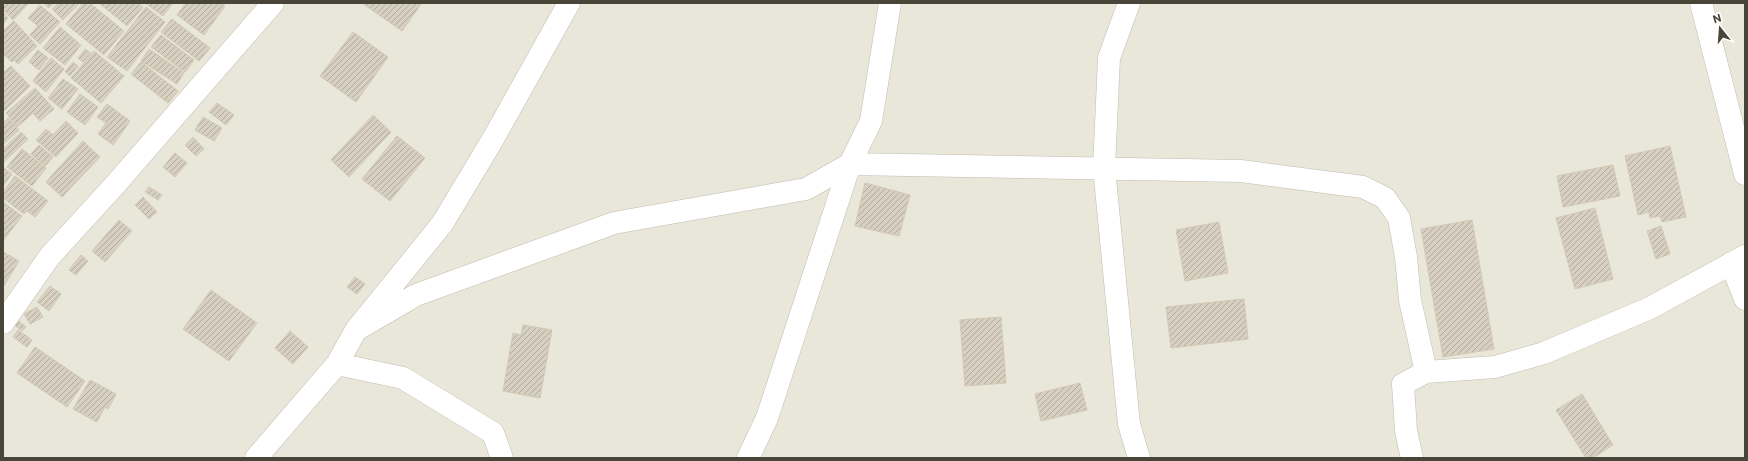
<svg xmlns="http://www.w3.org/2000/svg" width="1748" height="461" font-family="Commissioner,sans-serif">
	<defs>
		<pattern id="building-hatch" width="6" height="6" patternUnits="userSpaceOnUse"><rect width="6" height="6" fill="#d7d0c1"/><path d="M-1 1l2-2M0 6l6-6M5 7l2-2" fill="none" stroke="#b0ab9e"/></pattern>
	</defs>
	<rect width="100%" height="100%" fill="#f5f3ec"/>
	<path fill="#e9e6da" d="M3,3H1745V458H3Z"/>
	<path fill="url(#building-hatch)" stroke="#d2c9b4" d="M3,3H29L13,20L3,10Z
		M43,3H54L49,8Z
		M58,3H80L63,20L52,9Z
		M83,3H90L124,31L104,55L66,24Z
		M101,3H138L143,7L127,26L100,4Z
		M145,3H173L163,16Z
		M186,3H221L225,6L204,35L177,15Z
		M362,3H422L402,31Z
		M40,5L60,22L40,44L30,35L38,26L28,18Z
		M146,7L165,22L127,71L107,57Z
		M3,13L8,18L3,24Z
		M172,19L210,48L199,61L161,32Z
		M14,21L37,46L18,64L14,60L12,62L3,54L5,50L3,48V31Z
		M60,27L81,45L65,65L43,48Z
		M353,32L388,57L356,102L320,76Z
		M161,35L194,60L185,72L151,47Z
		M85,49L91,53L83,62L78,58Z
		M149,49L184,73L177,84L141,61Z
		M38,50L48,58L39,70L29,62Z
		M94,51L124,76L101,103L71,78Z
		M51,58L64,69L46,92L33,81Z
		M73,62L78,66L70,76L65,72Z
		M141,62L178,91L168,103L131,74Z
		M11,66L30,86L4,111L3,73Z
		M63,79L78,89L62,109L48,98Z
		M35,88L54,109L40,121L33,113L17,127L6,113Z
		M80,94L98,107L85,125L67,112Z
		M217,103L234,115L226,125L209,112Z
		M107,104L130,121L113,145L98,134L106,123L97,117Z
		M373,115L391,132L349,177L331,160Z
		M203,117L222,128L214,141L195,130Z
		M8,118L19,130L5,143L3,141V123Z
		M66,121L78,133L56,157L36,140L46,129L53,135Z
		M21,132L28,139L3,163V149Z
		M397,136L425,158L390,201L362,179Z
		M193,137L204,149L196,156L185,145Z
		M83,141L100,157L62,197L46,182Z
		M39,145L53,157L45,166L31,154Z
		M1670,146L1686,217L1662,222L1660,216L1650,218L1649,212L1638,215L1625,156Z
		M22,149L46,168L32,186L7,167Z
		M175,153L187,163L175,177L163,167Z
		M1613,165L1620,196L1563,207L1557,176Z
		M3,167L12,174L3,186Z
		M15,176L48,201L35,217L27,211L24,214L3,198V192Z
		M865,183L910,195L899,236L855,226Z
		M149,187L162,195L158,200L145,192Z
		M143,197L157,212L149,219L135,205Z
		M3,202L22,216L3,241Z
		M1595,208L1613,279L1575,289L1556,218Z
		M119,220L132,231L105,262L92,251Z
		M1472,220L1494,349L1443,357L1421,229Z
		M1219,222L1228,273L1185,281L1176,230Z
		M1661,226L1670,254L1656,259L1647,231Z
		M3,252L19,261L3,287Z
		M81,255L88,261L76,275L69,270Z
		M355,277L365,284L357,294L347,287Z
		M50,286L61,294L49,311L37,302Z
		M211,290L257,323L229,361L183,329Z
		M1244,299L1248,339L1171,348L1166,307Z
		M37,307L43,317L30,324L24,314Z
		M1001,317L1006,383L965,386L960,320Z
		M16,319L26,327L22,331L13,324Z
		M523,325L552,330L540,398L503,391L513,333L521,335Z
		M18,330L32,340L27,347L13,337Z
		M290,331L308,347L293,364L275,348Z
		M35,347L85,381L67,407L17,373Z
		M90,380L116,394L108,409L105,407L97,422L73,409Z
		M1080,383L1087,410L1041,421L1035,394Z
		M1582,394L1613,445L1593,458H1586L1556,410Z"/>
	<g fill="none" stroke-linecap="round" stroke-linejoin="round">
		<g stroke="#c1bcae" stroke-width="23">
			<path id="minor" d="M1129,3L1109,58L1104,168L1129,424L1139,458
				M1701,3L1745,174
				M1731,263L1745,299
				M3,323L50,256L114,186L273,3
				M356,330L416,295L614,223L806,189L850,164L871,121L890,3
				M337,364L403,378L493,433L502,458
				M1426,372L1495,367L1544,353L1650,308L1745,256
				M256,458L337,364L356,330L442,224L493,139L569,3
				M748,458L767,418L850,164L1241,171L1363,187L1385,198L1399,218L1406,257L1410,300L1426,372L1403,384L1406,431L1412,458"/>
		</g>
		<use href="#minor" stroke="#fff" stroke-width="22"/>
	</g>
	<rect width="1748" height="461" fill="none" stroke="#4a4539" stroke-width="8"/>
	<g transform="translate(1720 28) rotate(343)" stroke="#ffffff" stroke-width="3" paint-order="stroke">
	<path d="M0-3L7 15L0 10L-7 15Z" fill="#4a4539"/>
	<text y="-6" font-size="11" font-weight="bold" text-anchor="middle" fill="#4a4539">N</text>
	</g>
</svg>
